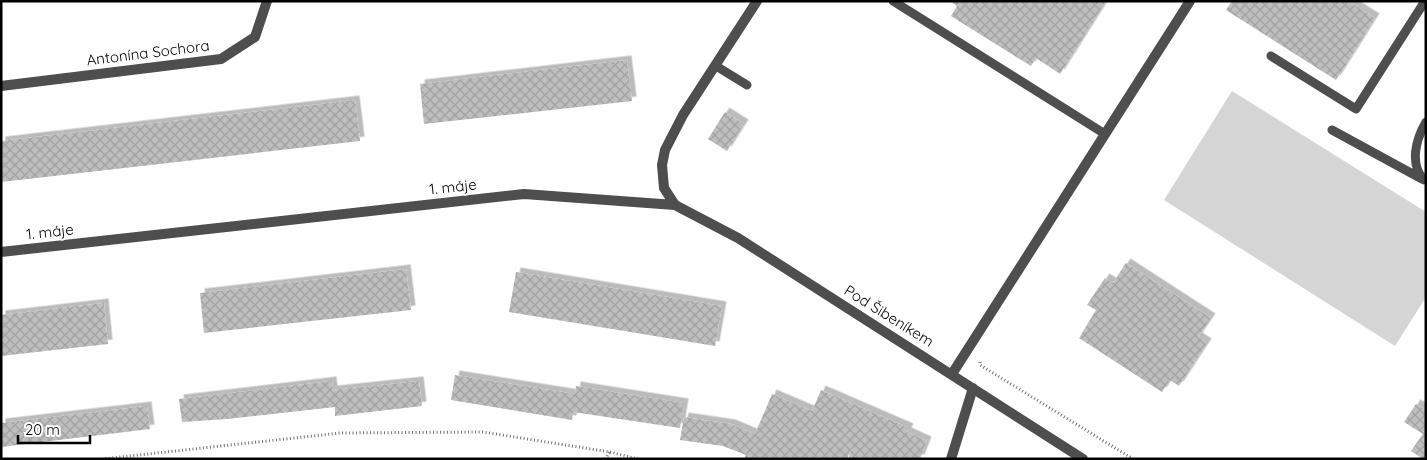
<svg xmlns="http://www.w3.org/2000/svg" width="1427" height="460" font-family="Quicksand,sans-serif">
	<defs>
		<pattern id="building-cross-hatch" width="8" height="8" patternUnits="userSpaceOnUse" patternTransform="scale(1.25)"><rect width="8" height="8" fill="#bebebe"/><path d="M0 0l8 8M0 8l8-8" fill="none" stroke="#a2a2a2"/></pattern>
		<filter id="shadow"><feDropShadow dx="4.5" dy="-4.5" stdDeviation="0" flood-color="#0004"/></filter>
	</defs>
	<rect width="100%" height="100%" fill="#fff"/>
	<path fill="#d5d5d5" d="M1232,91L1426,212V297L1395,346L1164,200Z"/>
	<path fill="url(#building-cross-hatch)" filter="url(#shadow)" d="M950,1H1106L1060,74L1036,58L1031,66L951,16L957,6Z
		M1232,1H1348L1375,18L1336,80L1226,10Z
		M627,60L632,101L424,124L420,84Z
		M355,100L360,141L1,182V141Z
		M725,112L744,124L727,151L708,139Z
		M1126,263L1211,318L1198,337L1207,343L1179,386L1170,380L1162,392L1079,338L1096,310L1087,305L1105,278L1113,283Z
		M406,269L411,310L204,333L200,293Z
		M516,272L722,306L715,346L509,312Z
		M104,303L108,344L1,356V315Z
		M455,375L575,394L576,386L684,403L680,428L573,412L572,420L451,400Z
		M332,381L333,390L419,381L422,406L335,416V407L227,419L182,422L179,399Z
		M821,390L909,428L907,432L927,441L920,459H848L853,444L847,459H821L817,457L816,459H744L746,455L723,446L680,440L684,417L731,424L755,434L772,394L812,411Z
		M1416,404L1426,410V459H1423L1411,451L1423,434L1404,422Z
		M147,406L150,429L1,447V423Z"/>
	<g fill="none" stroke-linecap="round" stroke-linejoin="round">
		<path stroke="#707070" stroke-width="3" stroke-dasharray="1 2.5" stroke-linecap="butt" d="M980,362V365L1133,459
			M102,459L340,433L483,432L610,452L638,459
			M605,459L610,452"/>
		<path stroke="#4e4e4e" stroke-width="9" d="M893,1L1105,134
			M1271,56L1356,109L1425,1
			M716,66L747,85
			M1332,130L1422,179
			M1424,180C1409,164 1416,139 1426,122"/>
		<path stroke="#4e4e4e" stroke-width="10" d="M1,86L221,59L255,37L267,1
			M675,205L664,188L662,165L665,150L683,115L757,1
			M1,252L524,194L675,205L738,238L1083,459
			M952,374L1190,1
			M951,459L973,388"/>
	</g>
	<g text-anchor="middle" stroke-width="4" stroke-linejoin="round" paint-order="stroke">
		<g font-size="15" fill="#000" stroke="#fff">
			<text transform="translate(148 53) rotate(-7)" y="5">Antonína Sochora</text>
			<text transform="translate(453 187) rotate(-6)" y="5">1. máje</text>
			<text transform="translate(50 232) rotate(-6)" y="5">1. máje</text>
			<text transform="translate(889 316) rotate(32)" y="5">Pod Šibeníkem</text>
		</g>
	</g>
	<rect width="1427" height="460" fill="none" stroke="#000000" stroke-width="5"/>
	<path d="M18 435v8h72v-8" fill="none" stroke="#000000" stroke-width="2.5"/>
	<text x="25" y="435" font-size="15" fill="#000000" stroke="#ffffff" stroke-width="4" paint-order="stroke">20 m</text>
</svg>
